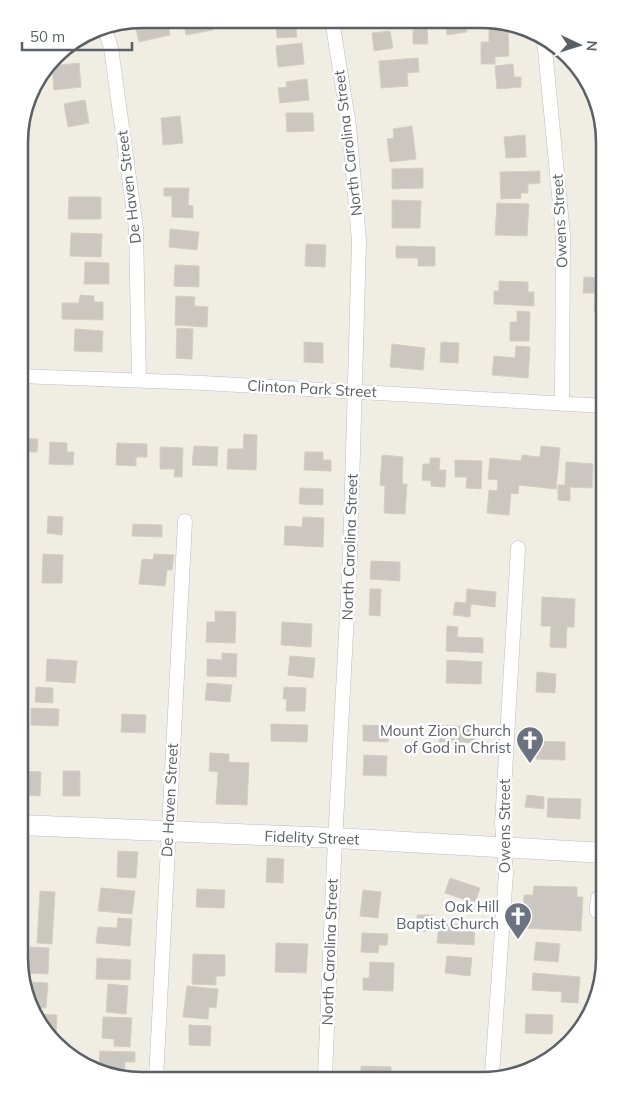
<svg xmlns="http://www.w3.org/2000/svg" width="624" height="1099" font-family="Mulish,sans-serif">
	<rect width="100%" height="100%" fill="#f0ede3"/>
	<path fill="#cbc7c0" stroke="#d5cfc1" d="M141,19H167L170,35L139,42L134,20Z
		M207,19H211L213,30L186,35L184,24Z
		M261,20H295L297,37L277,38L276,20Z
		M445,21H465L467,32L447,35Z
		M472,21H491L492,26L473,28Z
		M489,28H508L509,56L495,57V64H481V42H489Z
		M427,29L428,44H413V30Z
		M390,31L393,48L374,51L372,33Z
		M302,43L304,64L278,67L276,46Z
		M418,58L419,72L407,73L408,86L381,88L379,61Z
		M79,63L81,87L54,90L52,66Z
		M513,64L514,77H521V87L497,89L495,66Z
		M307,79L309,100L280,103L278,88L287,87L286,82Z
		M85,100L89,123L68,127L64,104Z
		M286,113H313L314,131L287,132Z
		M180,116L183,143L163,145L161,118Z
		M412,126L416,159L390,162L387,139L394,138L393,129Z
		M525,135L526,157L506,158L504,137Z
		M423,168V188L392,189V169Z
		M540,171V183L528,184V193H521V198L501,199L500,172Z
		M597,177H605V196H597Z
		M164,188H189L188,205L193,206V218L172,217V196H164Z
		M69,197H101V219H68Z
		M392,200L421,201L420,228H392Z
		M497,203L529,204L527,236L495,235Z
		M597,206H605V233L598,234Z
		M170,229L199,232L197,250L169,247Z
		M71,233L102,234L101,257L70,256Z
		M306,244L326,245L325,267L305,266Z
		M396,246L435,247V266H418V258H396Z
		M85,262L109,263V284H84Z
		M175,265L199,266V287L174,286Z
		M584,277L605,278V311H594L595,293H583Z
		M499,281L528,282V292H534V306L494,304V291H499Z
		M80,295L94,296V302H103V320L62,319V303H79Z
		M176,296L195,297L194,306L208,307L207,327L175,325Z
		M517,311L530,312L529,341H510V322H517Z
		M603,314H605V345L602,344Z
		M177,328L193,329L192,359L176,358Z
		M75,329L103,331L102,352L74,351Z
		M304,342L323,343V363L304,362Z
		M441,342L459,343L458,363L440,362Z
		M392,344L425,348L423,370L390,367Z
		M516,346L530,347L528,378L492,375L494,356L515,358Z
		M598,350H605V379H597Z
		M244,434L257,435L256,470L227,469L228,449H243Z
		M19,438L38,439L37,452H26L25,464L19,463Z
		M50,442L67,443V452H74L73,465L49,464Z
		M117,443L147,444V457H136V466L116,465Z
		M194,446L218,447L217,466L192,465Z
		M541,446L560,448L556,489L519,485L518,494L511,493L509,515L487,513L489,490L497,491L498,480L488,479L490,458L521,461L522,455L540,457Z
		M160,447L183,448L182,477H174L175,469H160Z
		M305,452H323V460H331V471L304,470Z
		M382,455L403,457L402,484H407L405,514L384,513L385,486L380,485Z
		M430,458H440L439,470H446L445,487L431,486V481L422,480L423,464H430Z
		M455,460L482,461L481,489L466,488L467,477H455Z
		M566,462L593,464L592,488L570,487V501L558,500V485H565Z
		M300,488L323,489V505L299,504Z
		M48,516L63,517L62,535L47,533Z
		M303,517L324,518L323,547L284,545L285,526L302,527Z
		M133,524L162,525V537L132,536Z
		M43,554L63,555L62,583H42Z
		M154,554L174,555L172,570H167L165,586L139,584L142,559L153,560Z
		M371,561L400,562V581L370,579Z
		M370,589H381L380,616L369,615Z
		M467,589L496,592L495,607L471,604L470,617L453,615L455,602L466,603Z
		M542,597L575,599L574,627H567L566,648L550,647L551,626H541Z
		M215,611L236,612L235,643L206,642L207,622H215Z
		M282,622L312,624L311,647L281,645Z
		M447,626L458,627L457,637L483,638V653L446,651Z
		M222,653L237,654L236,677L207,676V659L222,660Z
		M290,656L315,658L313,678L288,675Z
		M47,659L77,661L75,683L46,681Z
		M447,660L482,662L481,684L446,683Z
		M537,672L556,674L555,693L536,692Z
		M207,683L232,685L230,702L205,700Z
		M36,687L53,688V703L35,702Z
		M284,687L306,688L305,711H286L287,699H283Z
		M31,708L59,709L58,726L31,725Z
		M122,714L146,715L145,733L121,732Z
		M271,724L308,725L307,742L271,741Z
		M363,725L389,726L388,742L363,741Z
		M440,725L476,727V743L439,742Z
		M599,733H605V783H596Z
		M537,741L565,742V760L536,759Z
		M210,753L229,754V762L249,763L247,805L216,804L218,772L209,771Z
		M364,755L387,756L386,776L363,775Z
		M24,771L41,772L40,796L22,795Z
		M63,771H80V796H63Z
		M527,795L544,797V809L525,807Z
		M548,798L581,799L580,819L547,817Z
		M118,851L138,852L136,878L117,877Z
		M267,858L284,859L283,883L266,882Z
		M450,878L480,888L475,903L445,893Z
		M534,886L577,887V897H583L581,931L523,928L524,895H533Z
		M101,888L135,891L132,914L98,911Z
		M197,889L225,890L224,908L196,907Z
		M363,890L381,892L378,918L360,916Z
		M40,891L55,892L52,944L37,943Z
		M417,915H433L432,931H417Z
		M118,918L132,919L130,946L96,943L98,927L117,928Z
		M439,923L475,925L474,945L437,943Z
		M362,933L388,934L387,945H379L378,953L361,952Z
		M536,942L560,944L558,962L534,960Z
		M276,943L308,944L306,973L275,972Z
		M30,947L49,948L48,974L28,973Z
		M193,954L225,955V976H216V985L192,984Z
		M447,956L472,958L470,976L445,973Z
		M97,958L131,960L130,980L96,979Z
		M370,962L394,963L393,991L363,990V978H369Z
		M533,973L580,977L578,1003L561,1002L562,992L532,990Z
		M28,982L48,983L46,1008L32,1007L27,1000Z
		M108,984L128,986L126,1014L106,1012Z
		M187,986L218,989L216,1008L209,1007L208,1019L183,1017Z
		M37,1014L57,1015L56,1034L49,1033Z
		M526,1014L553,1015L552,1034L525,1033Z
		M103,1017L132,1018L130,1047L114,1046V1039L102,1038Z
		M189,1025L211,1026L210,1046L189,1045Z
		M100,1051L135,1052V1062H125L124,1078L95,1066H99Z
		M361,1066L391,1067V1075L361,1076Z"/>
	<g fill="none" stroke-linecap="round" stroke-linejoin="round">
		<g stroke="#bbbdc4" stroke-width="8">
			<path id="lane" d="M605,917L595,914L593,911L595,896L599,893H605"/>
		</g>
		<g stroke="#bbbdc4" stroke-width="15">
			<path id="street" d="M104,26L111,48L136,228L139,380
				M544,39L563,235L562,404
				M19,376L203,383L605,406
				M492,1074L506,873L502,824L518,548
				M325,1076L334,861L350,557L359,241L349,126L332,20
				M156,1079L185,521"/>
		</g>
		<g stroke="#b9bcc3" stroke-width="21">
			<path id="secondary" d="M19,825L336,838L605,853"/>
		</g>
		<use href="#lane" stroke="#fff" stroke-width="7"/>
		<use href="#street" stroke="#fff" stroke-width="14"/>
		<use href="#secondary" stroke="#fff" stroke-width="20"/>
	</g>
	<defs>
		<g id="church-pin" transform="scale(1.4375)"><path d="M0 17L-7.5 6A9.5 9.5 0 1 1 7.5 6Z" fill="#6b7280" stroke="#fff"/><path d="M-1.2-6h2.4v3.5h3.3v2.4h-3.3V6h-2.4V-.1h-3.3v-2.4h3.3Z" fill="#fff"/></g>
	</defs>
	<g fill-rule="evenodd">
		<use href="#church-pin" x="530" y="740"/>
		<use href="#church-pin" x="518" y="916"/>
	</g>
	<g text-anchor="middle" stroke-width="5" stroke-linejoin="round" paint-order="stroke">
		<g font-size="15" fill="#5b5f66" stroke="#fff">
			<text transform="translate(348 143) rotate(-97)" y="5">North Carolina Street</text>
			<text transform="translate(129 187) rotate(-97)" y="5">De Haven Street</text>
			<text transform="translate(560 221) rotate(-93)" y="5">Owens Street</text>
			<text transform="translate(312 389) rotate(3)" y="5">Clinton Park Street</text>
			<text transform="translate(350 547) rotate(-88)" y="5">North Carolina Street</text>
			<text transform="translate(170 800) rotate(-87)" y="5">De Haven Street</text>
			<text transform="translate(505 826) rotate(-90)" y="5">Owens Street</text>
			<text transform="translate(312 838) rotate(2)" y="5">Fidelity Street</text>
			<text transform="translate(330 952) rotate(-88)" y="5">North Carolina Street</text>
		</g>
		<g font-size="15" fill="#5b616d" stroke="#fff" text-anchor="end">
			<text x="511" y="736">Mount Zion Church<tspan x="511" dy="17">of God in Christ</tspan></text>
			<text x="499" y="912">Oak Hill<tspan x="499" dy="17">Baptist Church</tspan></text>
		</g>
	</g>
	<path d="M0 0H624V1099H0ZM142 28H482A114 114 0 0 1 596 142V958A114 114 0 0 1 482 1072H142A114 114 0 0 1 28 958V142A114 114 0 0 1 142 28Z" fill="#fff" fill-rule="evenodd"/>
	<path fill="none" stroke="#5b5f66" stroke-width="2.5" d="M142 28H482A114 114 0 0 1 596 142V958A114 114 0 0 1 482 1072H142A114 114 0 0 1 28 958V142A114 114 0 0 1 142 28Z"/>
	<g transform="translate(579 45) rotate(94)" stroke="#ffffff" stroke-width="4" paint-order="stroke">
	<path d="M0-4L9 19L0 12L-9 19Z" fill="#5b5f66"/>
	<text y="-8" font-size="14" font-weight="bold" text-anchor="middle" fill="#5b5f66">N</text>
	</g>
	<path d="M22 42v8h110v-8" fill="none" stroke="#5b5f66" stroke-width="2.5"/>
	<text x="30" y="42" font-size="15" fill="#5b5f66" stroke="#ffffff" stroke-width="4" paint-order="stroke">50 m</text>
</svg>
